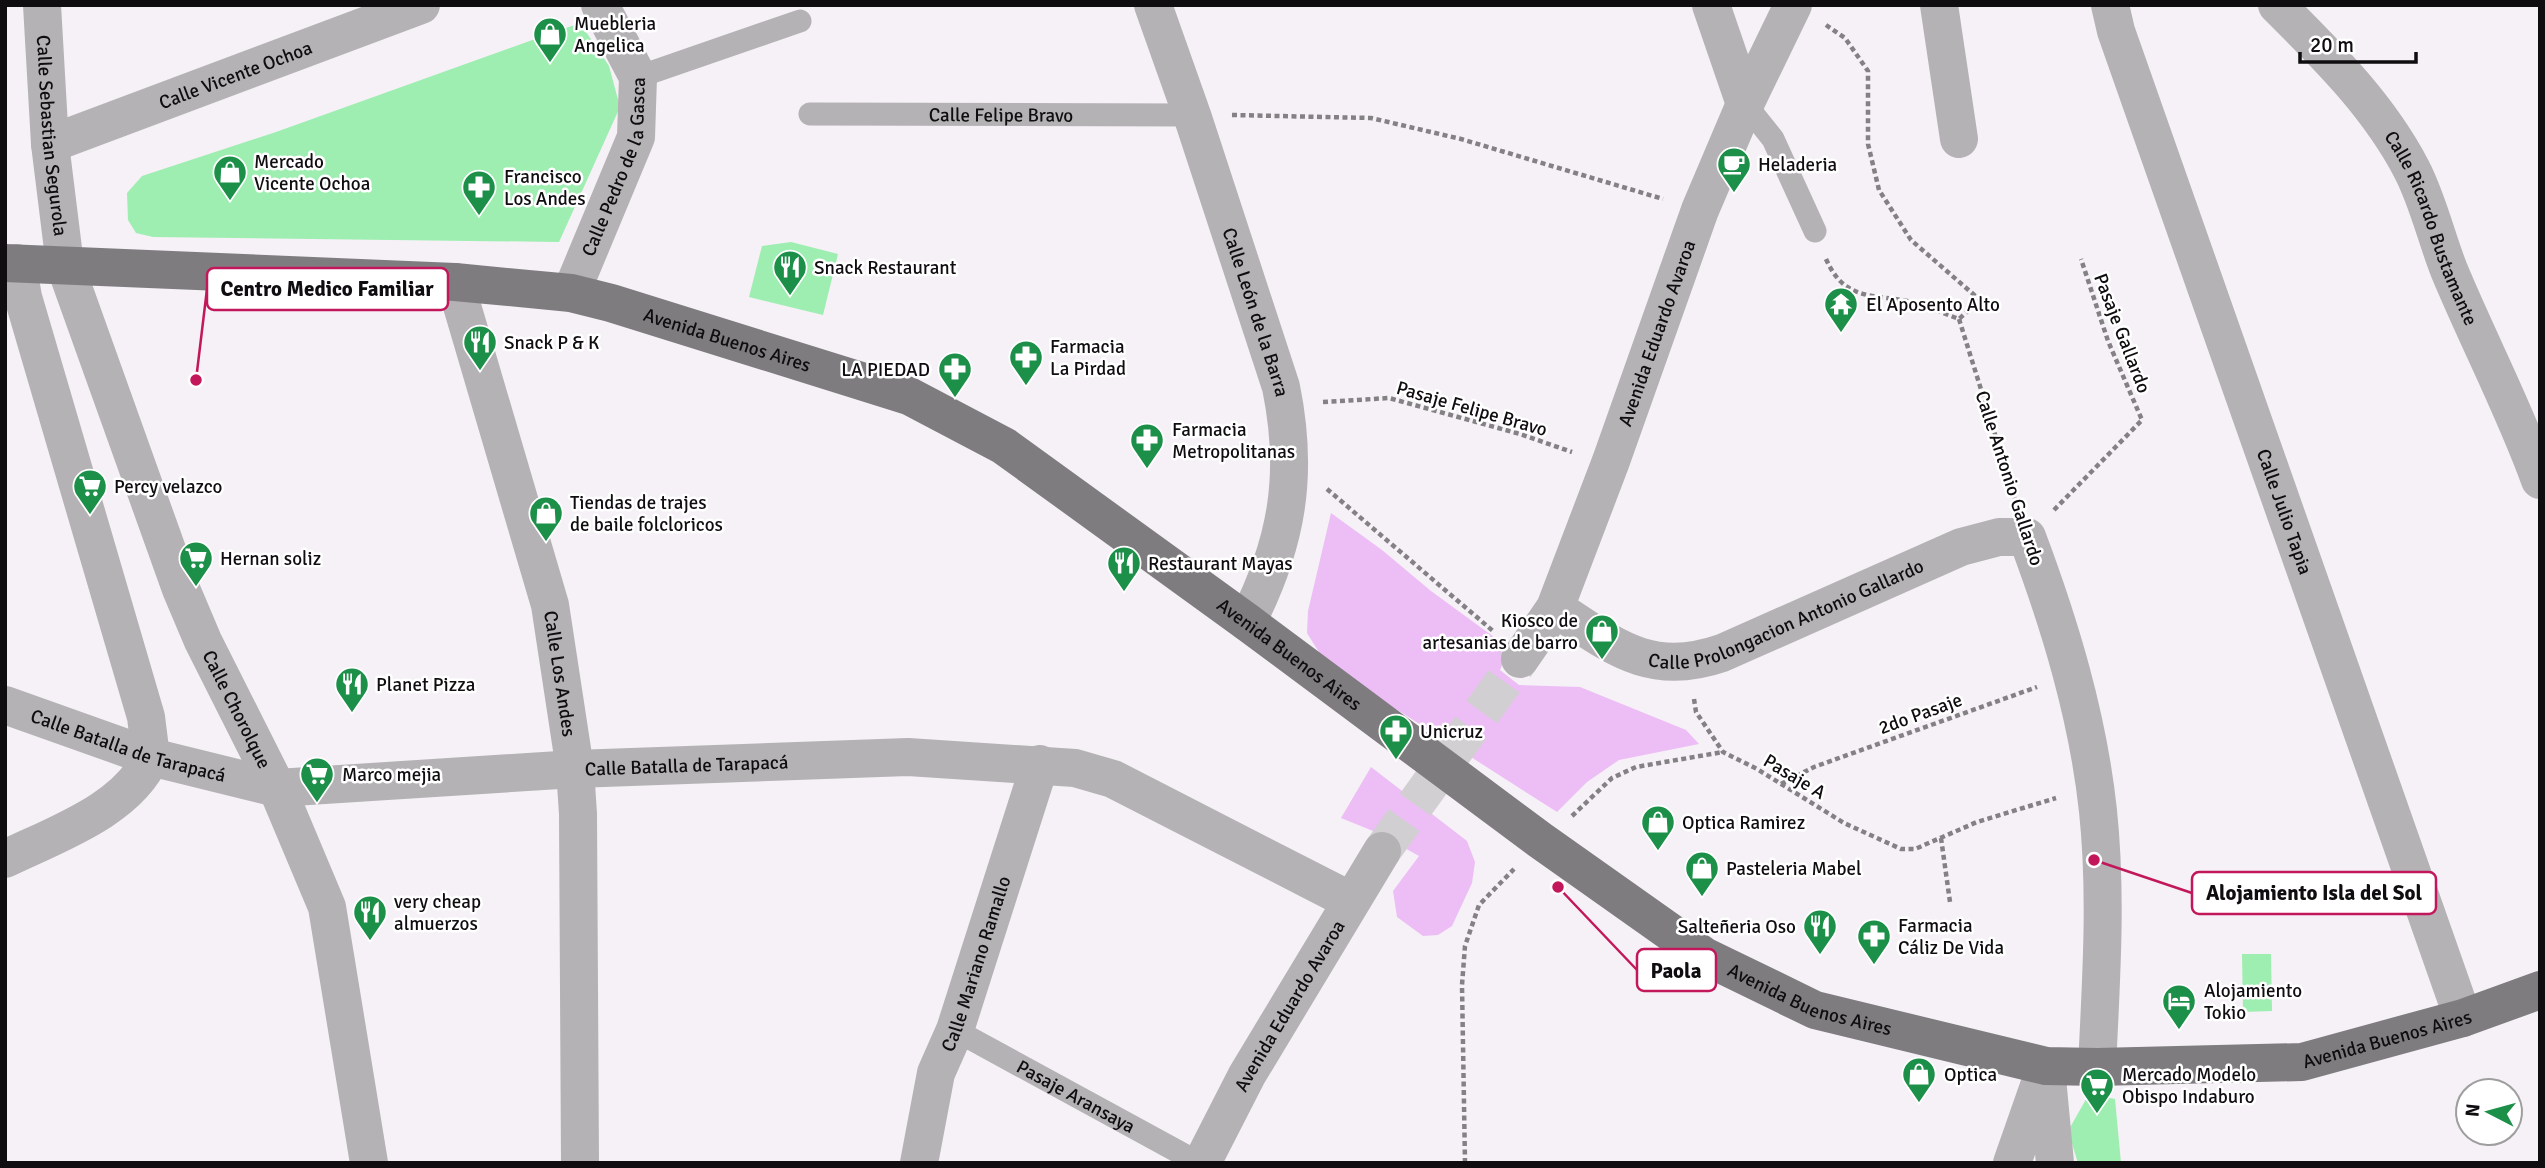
<svg xmlns="http://www.w3.org/2000/svg" width="2545" height="1168" font-family="Signika,sans-serif">
	<rect width="100%" height="100%" fill="#f5f1f6"/>
	<path fill="#edbdf5" d="M1331,513L1382,550L1431,591L1509,648L1500,670L1519,685L1580,687L1686,730L1699,744L1619,760L1587,782L1557,812L1327,665L1307,633L1308,611Z
		M1371,767L1467,841L1475,862L1472,883L1452,926L1438,935L1423,936L1397,917L1393,891L1419,856L1378,833L1341,818Z"/>
	<path fill="#9deeb0" d="M580,23L609,66L620,107L559,242L153,237L136,233L128,220L127,193L142,176L276,132Z
		M791,242L838,254L823,315L749,297L762,246Z
		M2242,954H2271L2272,1011L2243,1012Z
		M2089,1094L2115,1099L2121,1163H2078L2068,1131Z"/>
	<g fill="none" stroke-linecap="round" stroke-linejoin="round">
		<path stroke="#d2cfd3" stroke-width="38" stroke-dasharray="38 19" stroke-linecap="butt" d="M1382,851L1520,659"/>
		<path stroke="#848185" stroke-width="4.5" stroke-dasharray="5 3.5" stroke-linecap="butt" d="M1826,25L1845,38L1868,71V144L1879,190L1911,240L1980,300L1959,319
			M1232,115L1371,118L1461,139L1663,199
			M1826,259C1844,300 1870,294 1907,301C1924,304 1942,313 1959,319
			M1959,319L2015,498
			M1323,402L1389,398L1520,434L1572,452
			M1327,489L1493,631
			M2054,510L2142,420L2108,341L2081,259
			M1694,699L1696,712L1723,752L1757,769L1844,823L1901,849H1915L1977,822L2056,798
			M1781,784L1814,767L2037,687
			M1572,816L1612,778L1636,767L1723,752
			M1941,838L1950,902
			M1465,1163L1462,985L1465,946L1479,905L1514,869"/>
		<g stroke="#b4b2b4" stroke-width="23">
			<path d="M638,77L800,21"/>
			<path d="M1745,104L1773,139L1815,231"/>
			<path id="s1" d="M810,114L1192,115"/>
			<path id="s2" d="M955,1030L1199,1163"/>
		</g>
		<g stroke="#b4b2b4" stroke-width="38">
			<path id="s3" d="M42,5L50,144L65,265L181,589L203,641L277,788L327,907L369,1163"/>
			<path id="s4" d="M1153,5L1192,115L1281,387C1299,475 1287,543 1247,622"/>
			<path d="M1711,5L1745,104"/>
			<path d="M1939,5L1959,139"/>
			<path id="s5" d="M2110,5L2116,31L2463,1018"/>
			<path id="s6" d="M2277,5C2327,55 2379,106 2412,170C2428,201 2436,237 2449,270C2478,340 2514,408 2540,480"/>
			<path id="s7" d="M50,144L421,5"/>
			<path d="M17,263L23,297L146,717L151,757"/>
			<path id="s8" d="M455,282L550,605L575,769L578,814L580,1163"/>
			<path id="s9" d="M571,293L636,137L638,77L600,5"/>
			<path id="s10" d="M5,705L151,757L277,788L575,769L908,757L1075,768L1113,779L1351,901"/>
			<path d="M5,859C54,835 128,810 151,757"/>
			<path d="M2047,1078L2055,1163"/>
			<path id="s11" d="M919,1163L936,1073L955,1030L1040,764"/>
			<path d="M2012,1163L2046,1066"/>
		</g>
		<g stroke="#b4b2b4" stroke-width="38">
			<path id="s12" d="M1555,608C1613,646 1650,678 1722,653L1961,547L1999,537H2027C2060,625 2088,717 2098,811C2107,896 2101,982 2097,1067"/>
			<path id="s13" d="M1520,659L1555,608L1611,461L1700,210L1745,104L1793,5"/>
			<path id="s14" d="M1202,1163L1247,1075L1382,851"/>
		</g>
		<path stroke="#7f7c80" stroke-width="38" id="s15" d="M5,263L455,282L571,293L611,303L909,396L1004,446L1247,622L1540,840L1704,956L1815,1010L2046,1066L2097,1067L2302,1062L2463,1018L2540,990"/>
	</g>
	<defs>
		<g id="shop-pin" transform="scale(1.75)"><path d="M0 17L-7.5 6A9.5 9.5 0 1 1 7.5 6Z" fill="#1c8f49" stroke="#fff"/><path d="M-5-2.5h2.3a2.7 3.5 0 0 1 5.4 0H5L5.5 6h-11ZM-1.5-2.5h3a1.5 2.3 0 0 0-3 0Z" fill="#fff"/></g>
		<g id="cafe-pin" transform="scale(1.75)"><path d="M0 17L-7.5 6A9.5 9.5 0 1 1 7.5 6Z" fill="#1c8f49" stroke="#fff"/><path d="M-5.5-4.5H6V0H3Q3 3.5 0 3.5H-2.5Q-5.5 3.5-5.5 0ZM3-3.2v2h1.7v-2ZM-6 4.5H4V6H-6Z" fill="#fff"/></g>
		<g id="pharmacy-pin" transform="scale(1.75)"><path d="M0 17L-7.5 6A9.5 9.5 0 1 1 7.5 6Z" fill="#1c8f49" stroke="#fff"/><path d="M-2-6h4v4h4v4h-4v4h-4v-4h-4v-4h4Z" fill="#fff"/></g>
		<g id="restaurant-pin" transform="scale(1.75)"><path d="M0 17L-7.5 6A9.5 9.5 0 1 1 7.5 6Z" fill="#1c8f49" stroke="#fff"/><path d="M-5-6h1v4h1v-4h1v4h1v-4h1v5L-1.5 .5V6h-2V.5L-5-1ZM5-6V6H3V1.5H1.5Q1.5-4 5-6Z" fill="#fff"/></g>
		<g id="temple-pin" transform="scale(1.75)"><path d="M0 17L-7.5 6A9.5 9.5 0 1 1 7.5 6Z" fill="#1c8f49" stroke="#fff"/><path d="M0-6L5-2H3V0L6.5 2.5H4V6H1.5V3h-3V6H-4V2.5H-6.5L-3 0V-2H-5Z" fill="#fff"/></g>
		<g id="supermarket-pin" transform="scale(1.75)"><path d="M0 17L-7.5 6A9.5 9.5 0 1 1 7.5 6Z" fill="#1c8f49" stroke="#fff"/><path d="M-6-5.5h2.5l.6 2H6L4.5 2H-2.5L-4.4-4H-6ZM-1.5 3.2a1.3 1.3 0 1 0 .1 0ZM3 3.2a1.3 1.3 0 1 0 .1 0Z" fill="#fff"/></g>
		<g id="hotel-pin" transform="scale(1.75)"><path d="M0 17L-7.5 6A9.5 9.5 0 1 1 7.5 6Z" fill="#1c8f49" stroke="#fff"/><path d="M-6-4.5h1.5V1H6V5H4.5V3h-9V5H-6ZM-4 0a1.8 1.8 0 1 1 3.6 0ZM.5 0V-2.5h3Q6-2.5 6 0Z" fill="#fff"/></g>
	</defs>
	<g fill-rule="evenodd">
		<use href="#shop-pin" x="550" y="34"/>
		<use href="#cafe-pin" x="1734" y="164"/>
		<use href="#shop-pin" x="230" y="172"/>
		<use href="#pharmacy-pin" x="479" y="187"/>
		<use href="#restaurant-pin" x="790" y="267"/>
		<use href="#temple-pin" x="1841" y="304"/>
		<use href="#restaurant-pin" x="480" y="342"/>
		<use href="#pharmacy-pin" x="1026" y="357"/>
		<use href="#pharmacy-pin" x="955" y="369"/>
		<use href="#pharmacy-pin" x="1147" y="440"/>
		<use href="#supermarket-pin" x="90" y="486"/>
		<use href="#shop-pin" x="546" y="513"/>
		<use href="#supermarket-pin" x="196" y="558"/>
		<use href="#restaurant-pin" x="1124" y="563"/>
		<use href="#shop-pin" x="1602" y="631"/>
		<use href="#restaurant-pin" x="352" y="684"/>
		<use href="#pharmacy-pin" x="1396" y="731"/>
		<use href="#supermarket-pin" x="317" y="774"/>
		<use href="#shop-pin" x="1658" y="822"/>
		<use href="#shop-pin" x="1702" y="868"/>
		<use href="#restaurant-pin" x="370" y="912"/>
		<use href="#restaurant-pin" x="1820" y="926"/>
		<use href="#pharmacy-pin" x="1874" y="936"/>
		<use href="#hotel-pin" x="2179" y="1001"/>
		<use href="#shop-pin" x="1919" y="1074"/>
		<use href="#supermarket-pin" x="2097" y="1085"/>
	</g>
	<g text-anchor="middle" stroke-width="5" stroke-linejoin="round" paint-order="stroke">
		<g font-size="19" fill="#0f0d0f" stroke="#fff" text-anchor="start">
			<text x="574" y="30">Muebleria<tspan x="574" dy="22">Angelica</tspan></text>
			<text x="254" y="168">Mercado<tspan x="254" dy="22">Vicente Ochoa</tspan></text>
			<text x="1758" y="171">Heladeria</text>
			<text x="504" y="183">Francisco<tspan x="504" dy="22">Los Andes</tspan></text>
			<text x="814" y="274">Snack Restaurant</text>
			<text x="1866" y="311">El Aposento Alto</text>
			<text x="504" y="349">Snack P &amp; K</text>
			<text x="1050" y="353">Farmacia<tspan x="1050" dy="22">La Pirdad</tspan></text>
			<text x="930" y="376" text-anchor="end">LA PIEDAD</text>
			<text x="1172" y="436">Farmacia<tspan x="1172" dy="22">Metropolitanas</tspan></text>
			<text x="114" y="493">Percy velazco</text>
			<text x="570" y="509">Tiendas de trajes<tspan x="570" dy="22">de baile folcloricos</tspan></text>
			<text x="220" y="565">Hernan soliz</text>
			<text x="1148" y="570">Restaurant Mayas</text>
			<text x="1578" y="627" text-anchor="end">Kiosco de<tspan x="1578" dy="22">artesanias de barro</tspan></text>
			<text x="376" y="691">Planet Pizza</text>
			<text x="1420" y="738">Unicruz</text>
			<text x="342" y="781">Marco mejia</text>
			<text x="1682" y="829">Optica Ramirez</text>
			<text x="1726" y="875">Pasteleria Mabel</text>
			<text x="394" y="908">very cheap<tspan x="394" dy="22">almuerzos</tspan></text>
			<text x="1898" y="932">Farmacia<tspan x="1898" dy="22">Cáliz De Vida</tspan></text>
			<text x="1796" y="933" text-anchor="end">Salteñeria Oso</text>
			<text x="2204" y="997">Alojamiento<tspan x="2204" dy="22">Tokio</tspan></text>
			<text x="1944" y="1081">Optica</text>
			<text x="2122" y="1081">Mercado Modelo<tspan x="2122" dy="22">Obispo Indaburo</tspan></text>
		</g>
		<g font-size="19" fill="#0f0d0f" stroke="#fff">
			<text dy="7" stroke="none"><textPath href="#s7" startOffset="198">Calle Vicente Ochoa</textPath></text>
			<text dy="7" stroke="none"><textPath href="#s1" startOffset="191">Calle Felipe Bravo</textPath></text>
			<text dy="7" stroke="none"><textPath href="#s3" startOffset="131">Calle Sebastian Segurola</textPath></text>
			<text dy="7" stroke="none"><textPath href="#s9" startOffset="135">Calle Pedro de la Gasca</textPath></text>
			<text dy="7" stroke="none"><textPath href="#s6" startOffset="275">Calle Ricardo Bustamante</textPath></text>
			<text dy="7" stroke="none"><textPath href="#s4" startOffset="324">Calle León de la Barra</textPath></text>
			<text dy="7" stroke="none"><textPath href="#s13" startOffset="355">Avenida Eduardo Avaroa</textPath></text>
			<text transform="translate(2123 333) rotate(69)" y="7">Pasaje Gallardo</text>
			<text dy="7" stroke="none"><textPath href="#s15" startOffset="730">Avenida Buenos Aires</textPath></text>
			<text transform="translate(1472 408) rotate(16)" y="7">Pasaje Felipe Bravo</text>
			<text transform="translate(2010 478) rotate(72)" y="7">Calle Antonio Gallardo</text>
			<text dy="7" stroke="none"><textPath href="#s5" startOffset="536">Calle Julio Tapia</textPath></text>
			<text dy="7" stroke="none"><textPath href="#s12" startOffset="254">Calle Prolongacion Antonio Gallardo</textPath></text>
			<text dy="7" stroke="none"><textPath href="#s15" startOffset="1381">Avenida Buenos Aires</textPath></text>
			<text dy="7" stroke="none"><textPath href="#s8" startOffset="406">Calle Los Andes</textPath></text>
			<text dy="7" stroke="none"><textPath href="#s3" startOffset="738">Calle Chorolque</textPath></text>
			<text transform="translate(1920 713) rotate(-20)" y="7">2do Pasaje</text>
			<text dy="7" stroke="none"><textPath href="#s10" startOffset="130">Calle Batalla de Tarapacá</textPath></text>
			<text dy="7" stroke="none"><textPath href="#s10" startOffset="695">Calle Batalla de Tarapacá</textPath></text>
			<text transform="translate(1795 776) rotate(31)" y="7">Pasaje A</text>
			<text dy="7" stroke="none"><textPath href="#s11" startOffset="208">Calle Mariano Ramallo</textPath></text>
			<text dy="7" stroke="none"><textPath href="#s15" startOffset="2009">Avenida Buenos Aires</textPath></text>
			<text dy="7" stroke="none"><textPath href="#s14" startOffset="180">Avenida Eduardo Avaroa</textPath></text>
			<text dy="7" stroke="none"><textPath href="#s15" startOffset="2599">Avenida Buenos Aires</textPath></text>
			<text dy="7" stroke="none"><textPath href="#s2" startOffset="138">Pasaje Aransaya</textPath></text>
		</g>
	</g>
	<path fill="none" stroke="#c2185b" stroke-width="2.5" d="M196 380L207 289M2094 860L2192 893M1558 887L1637 970"/>
	<g fill="#c2185b" stroke="#fff" stroke-width="2.5">
		<circle cx="196" cy="380" r="7"/>
		<circle cx="2094" cy="860" r="7"/>
		<circle cx="1558" cy="887" r="7"/>
	</g>
	<g fill="#fff" stroke="#c2185b" stroke-width="2.5">
		<rect x="207" y="268" width="241" height="42" rx="7"/>
		<rect x="2192" y="872" width="244" height="42" rx="7"/>
		<rect x="1637" y="949" width="79" height="42" rx="7"/>
	</g>
	<g font-size="21" text-anchor="middle" font-weight="bold" fill="#0f0d0f">
		<text x="327" y="296">Centro Medico Familiar</text>
		<text x="2314" y="900">Alojamiento Isla del Sol</text>
		<text x="1676" y="978">Paola</text>
	</g>
	<rect width="2545" height="1168" fill="none" stroke="#0f0d0f" stroke-width="14"/>
	<g transform="translate(2489 1112) rotate(276)"><circle r="33" fill="#ffffff" stroke="#9f9e9f" stroke-width="2"/>
	<path d="M0-5L12 26L0 18L-12 26Z" fill="#1c8f49"/>
	<text y="-10" font-size="19" font-weight="bold" text-anchor="middle" fill="#0f0d0f">N</text>
	</g>
	<path d="M2300 52v10h116v-10" fill="none" stroke="#0f0d0f" stroke-width="3.5"/>
	<text x="2310" y="52" font-size="21" fill="#0f0d0f" stroke="#ffffff" stroke-width="5" paint-order="stroke">20 m</text>
</svg>
